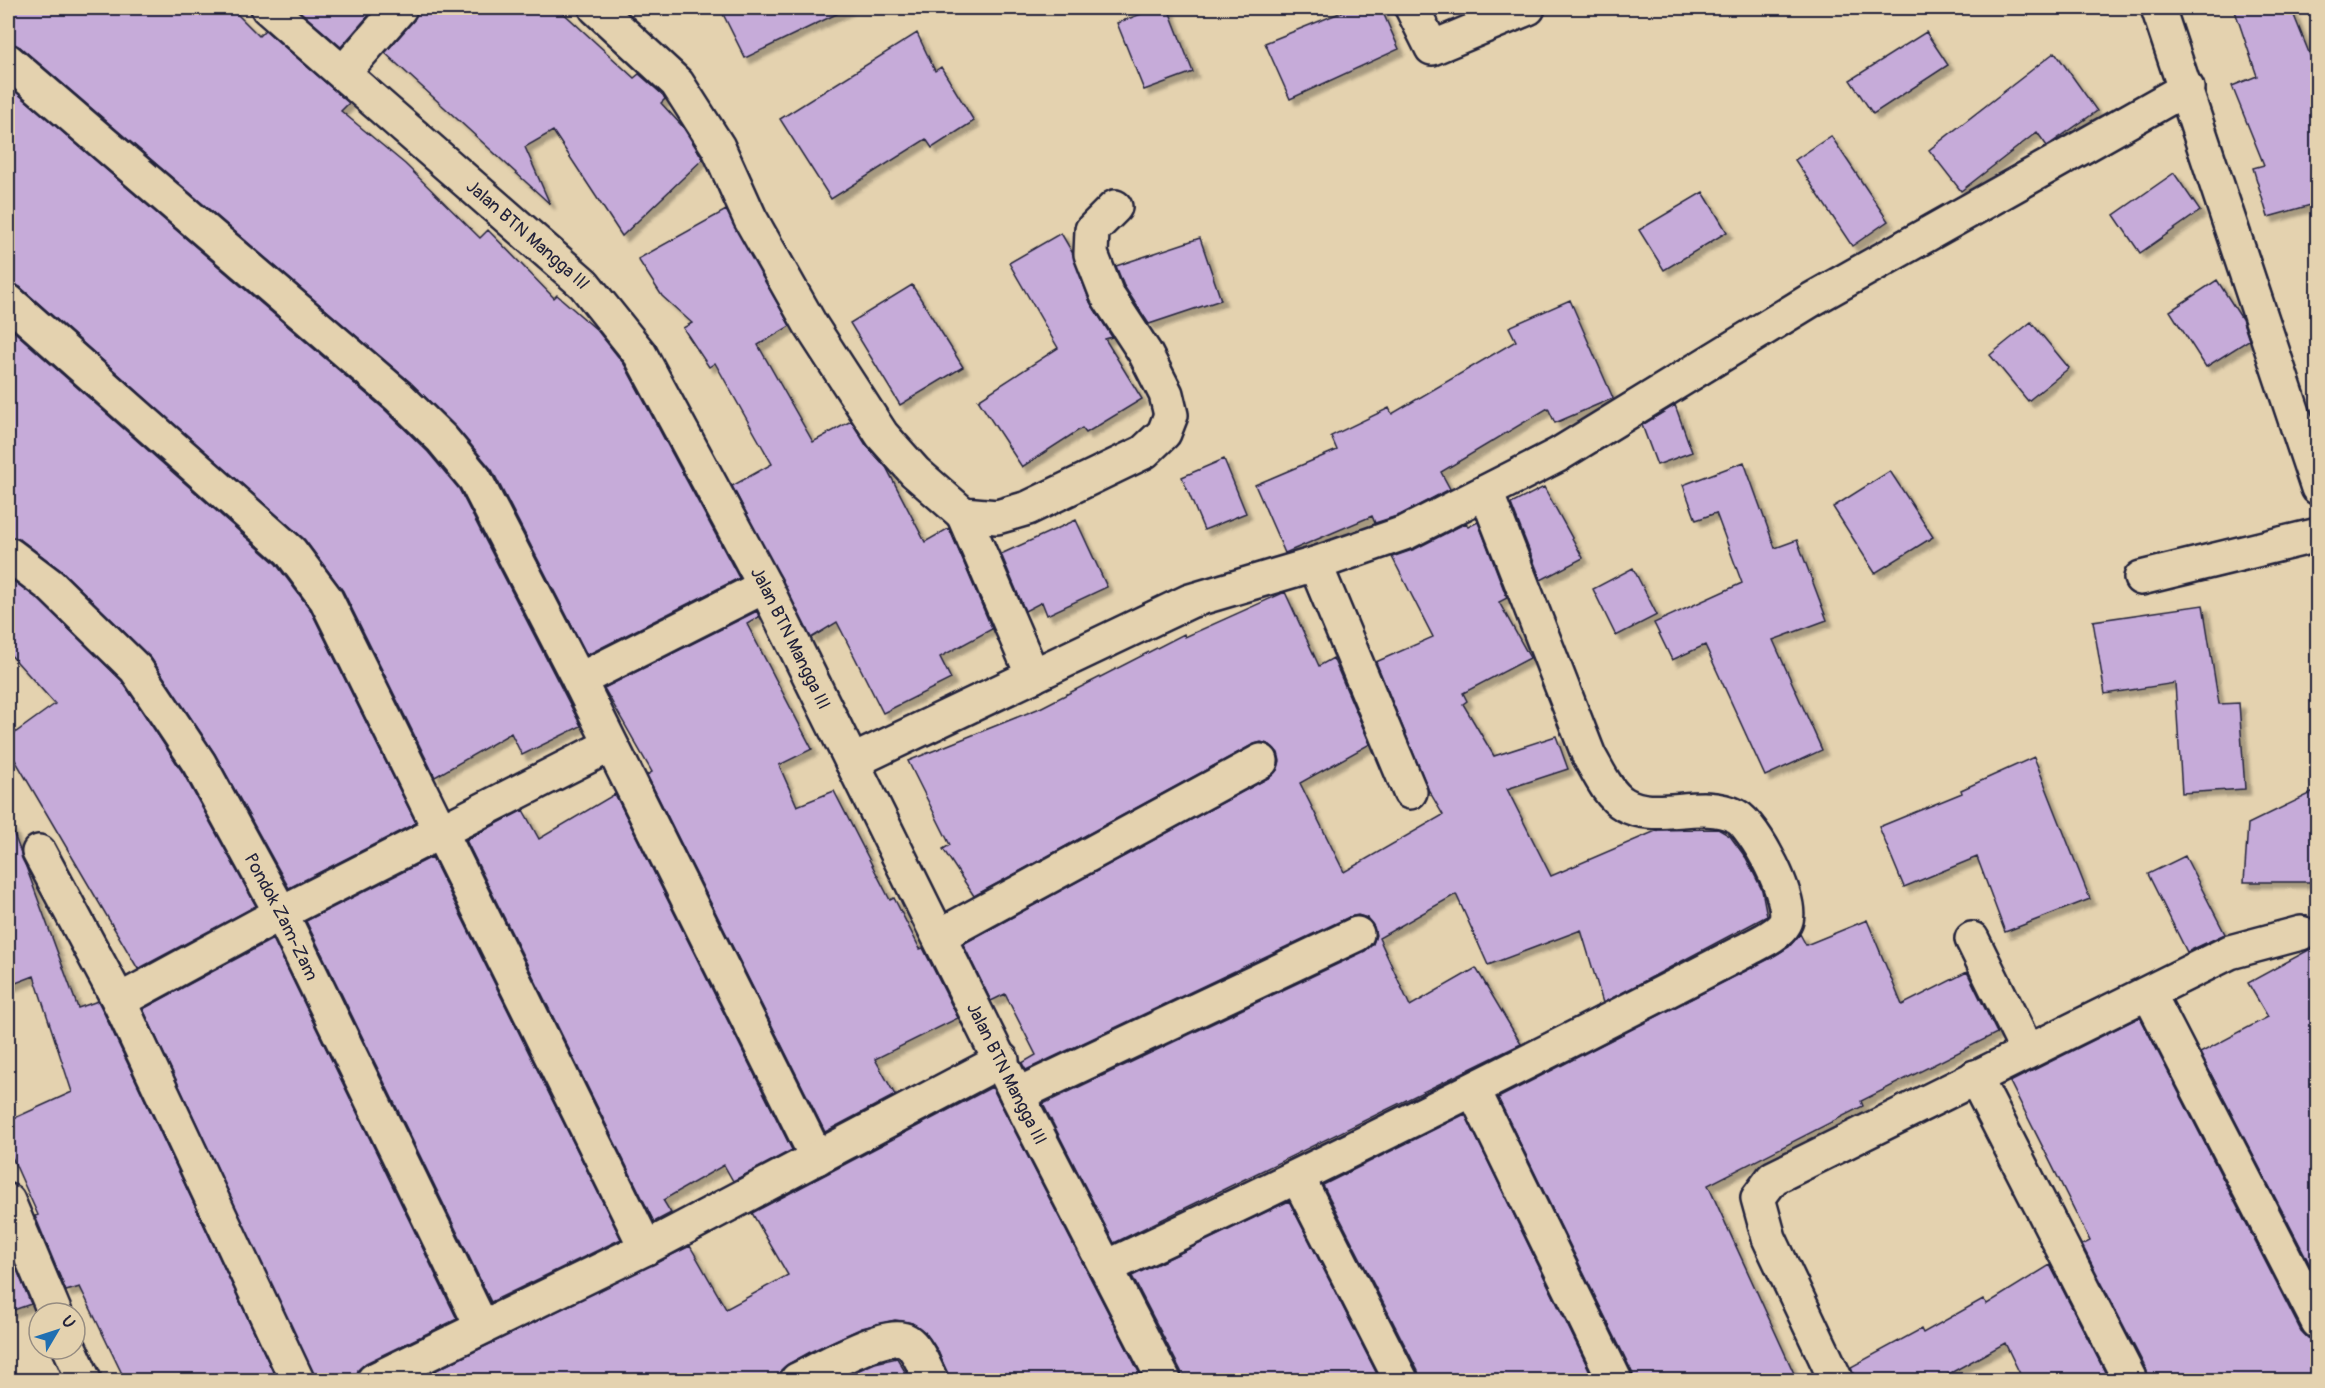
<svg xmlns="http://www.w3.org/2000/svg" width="2325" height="1388" font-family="Pangolin,sans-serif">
	<defs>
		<filter id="shadow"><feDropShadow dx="5.5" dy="5.5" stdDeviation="1.5" flood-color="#0004"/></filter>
	</defs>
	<rect width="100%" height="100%" fill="#e4d2af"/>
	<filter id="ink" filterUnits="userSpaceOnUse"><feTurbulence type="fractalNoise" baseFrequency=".0167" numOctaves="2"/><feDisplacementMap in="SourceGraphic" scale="12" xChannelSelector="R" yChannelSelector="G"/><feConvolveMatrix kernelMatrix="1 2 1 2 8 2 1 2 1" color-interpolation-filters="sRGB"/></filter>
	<g filter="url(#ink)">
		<path fill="#c6abd9" stroke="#22223b" stroke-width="1.5" filter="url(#shadow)" d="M8,8H231L259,36L265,30L349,103L341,111L405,164L480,238L488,230L554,298L557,295L597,330L624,364L739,578L587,655L492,470L456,427L410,382L20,47L8,43Z
			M296,8H375L341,47Z
			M418,8H558L634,78L639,74L663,95L665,99L661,103L683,127L703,159L622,236L553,131L525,147L550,204L385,53L414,20Z
			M720,8H849L745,58Z
			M1157,8H1168L1193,72L1144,90L1117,23Z
			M1352,8H1381L1399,49L1290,99L1265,43Z
			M2234,8H2291L2318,75V203L2268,217L2253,168L2264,165L2232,86L2257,76Z
			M1926,32L1948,65L1873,114L1850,80Z
			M917,33L935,71L941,67L974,121L932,148L926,139L831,199L780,119Z
			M2055,52L2097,111L2047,146L2037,132L1961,191L1929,150Z
			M8,85L385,410L428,452L459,489L581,726L522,755L511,733L435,777L343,591L305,540L20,287L8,283Z
			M1831,136L1888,221L1852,246L1795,160Z
			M2174,173L2200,211L2140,253L2114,215Z
			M1703,192L1727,232L1664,270L1639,230Z
			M726,210L790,326L758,345L813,442L851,421L866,445L886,467L925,542L949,528L992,629L940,657L951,679L883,713L837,622L811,638L732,486L772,464L715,363L709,367L683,328L692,323L662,296L638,259Z
			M1061,233L1072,252L1090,302L1112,337L1105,339L1142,399L1086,433L1082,428L1022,467L978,400L1058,348L1009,263Z
			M1200,238L1221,300L1149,324L1124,286L1116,266Z
			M2217,280L2242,319L2249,340L2206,367L2170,311Z
			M912,285L963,367L900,405L850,323Z
			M1570,300L1613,398L1555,423L1548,408L1441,472L1450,489L1400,515L1375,523L1372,516L1285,553L1255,485L1337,450L1331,436L1389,408L1392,414L1516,341L1509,327Z
			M2031,322L2069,368L2028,401L1990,355Z
			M8,326L276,564L310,609L416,823L289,888L215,754L151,658L62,571L21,540L8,537Z
			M1675,405L1692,452L1657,465L1642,425Z
			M1224,459L1246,513L1204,530L1182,477Z
			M1744,462L1775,548L1797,540L1827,620L1773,640L1822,750L1765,776L1705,645L1672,660L1654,623L1742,583L1716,513L1696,520L1683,485Z
			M1890,471L1933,537L1875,573L1833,507Z
			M1544,487L1583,558L1541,580L1511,504Z
			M1076,520L1107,587L1047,615L1042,602L1025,611L1001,554Z
			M1478,522L1507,598L1499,602L1530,658L1463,693L1467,701L1463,704L1494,756L1556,736L1568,769L1507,789L1551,876L1658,830L1718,829L1730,836L1746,858L1762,890L1767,916L1603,1003L1581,930L1488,965L1456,894L1379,938L1410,1006L1476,968L1521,1044L1114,1243L1043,1104L1365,951L1373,944L1376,935L1374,927L1367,918L1358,915L1349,917L1026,1070L1022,1063L1036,1055L1005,994L991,1001L963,944L1270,777L1277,770L1280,761L1278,753L1270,745L1261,742L1252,745L974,896L943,849L950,845L908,761L1040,708L1184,634L1185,637L1285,592L1319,666L1333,658L1370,744L1300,783L1344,872L1443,815L1428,789L1376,662L1433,637L1392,557L1415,549L1466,523L1468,527Z
			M1633,568L1657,615L1616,636L1593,589Z
			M8,577L39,600L122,681L183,773L256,906L138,969L8,748V738L55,704L8,652Z
			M2203,605L2219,704L2239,703L2245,789L2182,793L2175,683L2105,694L2093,621Z
			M757,611L759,617L747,624L812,749L779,765L797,806L834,791L890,900L894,898L920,949L923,948L958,1018L875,1059L895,1095L825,1132L647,775L652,772L604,688Z
			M2034,757L2090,899L2005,932L1977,857L1904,887L1879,827L1962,793L1961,790Z
			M2318,790V882H2244L2248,824Z
			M615,794L792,1150L733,1181L724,1165L663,1200L671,1213L654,1222L466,840L523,810L539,839Z
			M11,826L78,1008L98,1001L102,1009L277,1380H125L80,1287L66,1291L35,1216L38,1215L8,1148V1121L72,1092L34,976L8,986V827Z
			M2185,856L2225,934L2187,952L2148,874Z
			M432,857L621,1239L491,1302L306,921Z
			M1867,920L1902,1005L1967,972L1997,1033L1861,1101L1863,1106L1708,1185L1797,1380H1634L1632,1372L1498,1098L1769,959L1789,947L1800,934L1806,945Z
			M273,939L457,1319L366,1363L358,1370L356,1380H316L143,1009Z
			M2318,945V1280L2200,1053L2268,1017L2248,983Z
			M2140,1017L2301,1331L2308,1338L2318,1341V1380H2149L2147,1371L2082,1245L2090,1241L2010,1082Z
			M992,1087L1143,1380H950L938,1351L925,1332L912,1323L895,1320L862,1328L812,1351L788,1364L781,1370L779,1380H416L690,1246L726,1309L788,1275L752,1213Z
			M1465,1114L1594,1380H1420L1418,1371L1323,1185Z
			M1289,1201L1380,1380H1183L1181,1371L1132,1276Z
			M8,1248L31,1304L8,1312Z
			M2050,1265L2109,1380H2023L2005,1343L1938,1380H1855L1851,1367L1921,1329L1923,1333L1983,1299L1987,1304Z
			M897,1358L910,1380H837L875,1363Z"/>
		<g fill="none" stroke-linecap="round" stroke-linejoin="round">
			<g stroke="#22223b" stroke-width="38">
				<g id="street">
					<path id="s1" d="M268,8L584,284L640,354L765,586L1017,1095L1164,1380"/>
					<path d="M596,8L677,83L718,147L750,218L810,324L882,435L915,472L963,514L997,517L1028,508L1144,452L1164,433L1171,415L1166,394L1145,353L1107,295L1091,254L1092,230L1115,207"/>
					<path d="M1412,8L1432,48L1528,8"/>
					<path d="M2158,8L2318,488"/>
					<path d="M8,61L398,396L442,439L475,479L579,680L817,1158"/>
					<path d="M343,73L400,8"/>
					<path d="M8,301L290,551L326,599L646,1248"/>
					<path d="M963,514L1033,676"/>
					<path id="s2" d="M10,555L51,586L136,669L199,763L281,913L482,1327"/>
					<path d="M1315,564L1410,792"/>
					<path d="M2141,578L2318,535"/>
					<path d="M579,680L765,586"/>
					<path d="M852,762L1190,601L1315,564L1407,532L1558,455L1811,300L2187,88"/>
					<path d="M39,852L119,1001L297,1380"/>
					<path d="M939,936L1261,761"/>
					<path d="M1972,939L2027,1051"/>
					<path d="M2149,994L2318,1322"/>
					<path d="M119,1001L281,913L610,745"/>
					<path d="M1975,1077L2130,1380"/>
					<path d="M1474,1091L1615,1380"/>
					<path d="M1017,1095L1357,934"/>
					<path d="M1298,1178L1401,1380"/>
					<path d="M8,1201L55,1313"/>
					<path d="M1107,1267C1322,1167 1533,1060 1744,951C1756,944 1778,936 1785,923C1796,903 1754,825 1736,816C1700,798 1656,823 1624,804C1608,795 1598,771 1589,756L1486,492"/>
					<path d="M70,1349L84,1380"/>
					<path d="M374,1380L646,1248L1002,1060"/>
					<path d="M797,1380C818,1370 887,1329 907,1341C918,1348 925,1369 931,1380"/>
					<path d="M1836,1380L1769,1238L1758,1198L1773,1178L2230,952L2301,933"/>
				</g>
			</g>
			<use href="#street" stroke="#e4d2af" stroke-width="33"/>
		</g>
	</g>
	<g text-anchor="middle" stroke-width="5" stroke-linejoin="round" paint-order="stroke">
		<g font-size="18" fill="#22223b" stroke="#e4d2af">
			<text dy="6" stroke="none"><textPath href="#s1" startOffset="345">Jalan BTN Mangga III</textPath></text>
			<text dy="6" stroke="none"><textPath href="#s1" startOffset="831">Jalan BTN Mangga III</textPath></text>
			<text dy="6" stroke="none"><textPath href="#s2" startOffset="458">Pondok Zam-Zam</textPath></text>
			<text dy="6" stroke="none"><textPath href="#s1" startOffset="1317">Jalan BTN Mangga III</textPath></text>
		</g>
	</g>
	<rect width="2325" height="1388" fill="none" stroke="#e4d2af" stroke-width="30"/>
	<rect x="15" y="15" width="2295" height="1358" fill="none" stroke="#22223b" stroke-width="2" filter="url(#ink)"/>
	<g transform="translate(57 1331) rotate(51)"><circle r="28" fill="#e4d2af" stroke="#968c81" stroke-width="1.5"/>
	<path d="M0-4.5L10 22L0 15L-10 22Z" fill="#1f6fb2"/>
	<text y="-9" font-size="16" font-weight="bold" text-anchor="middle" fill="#22223b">U</text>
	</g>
</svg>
